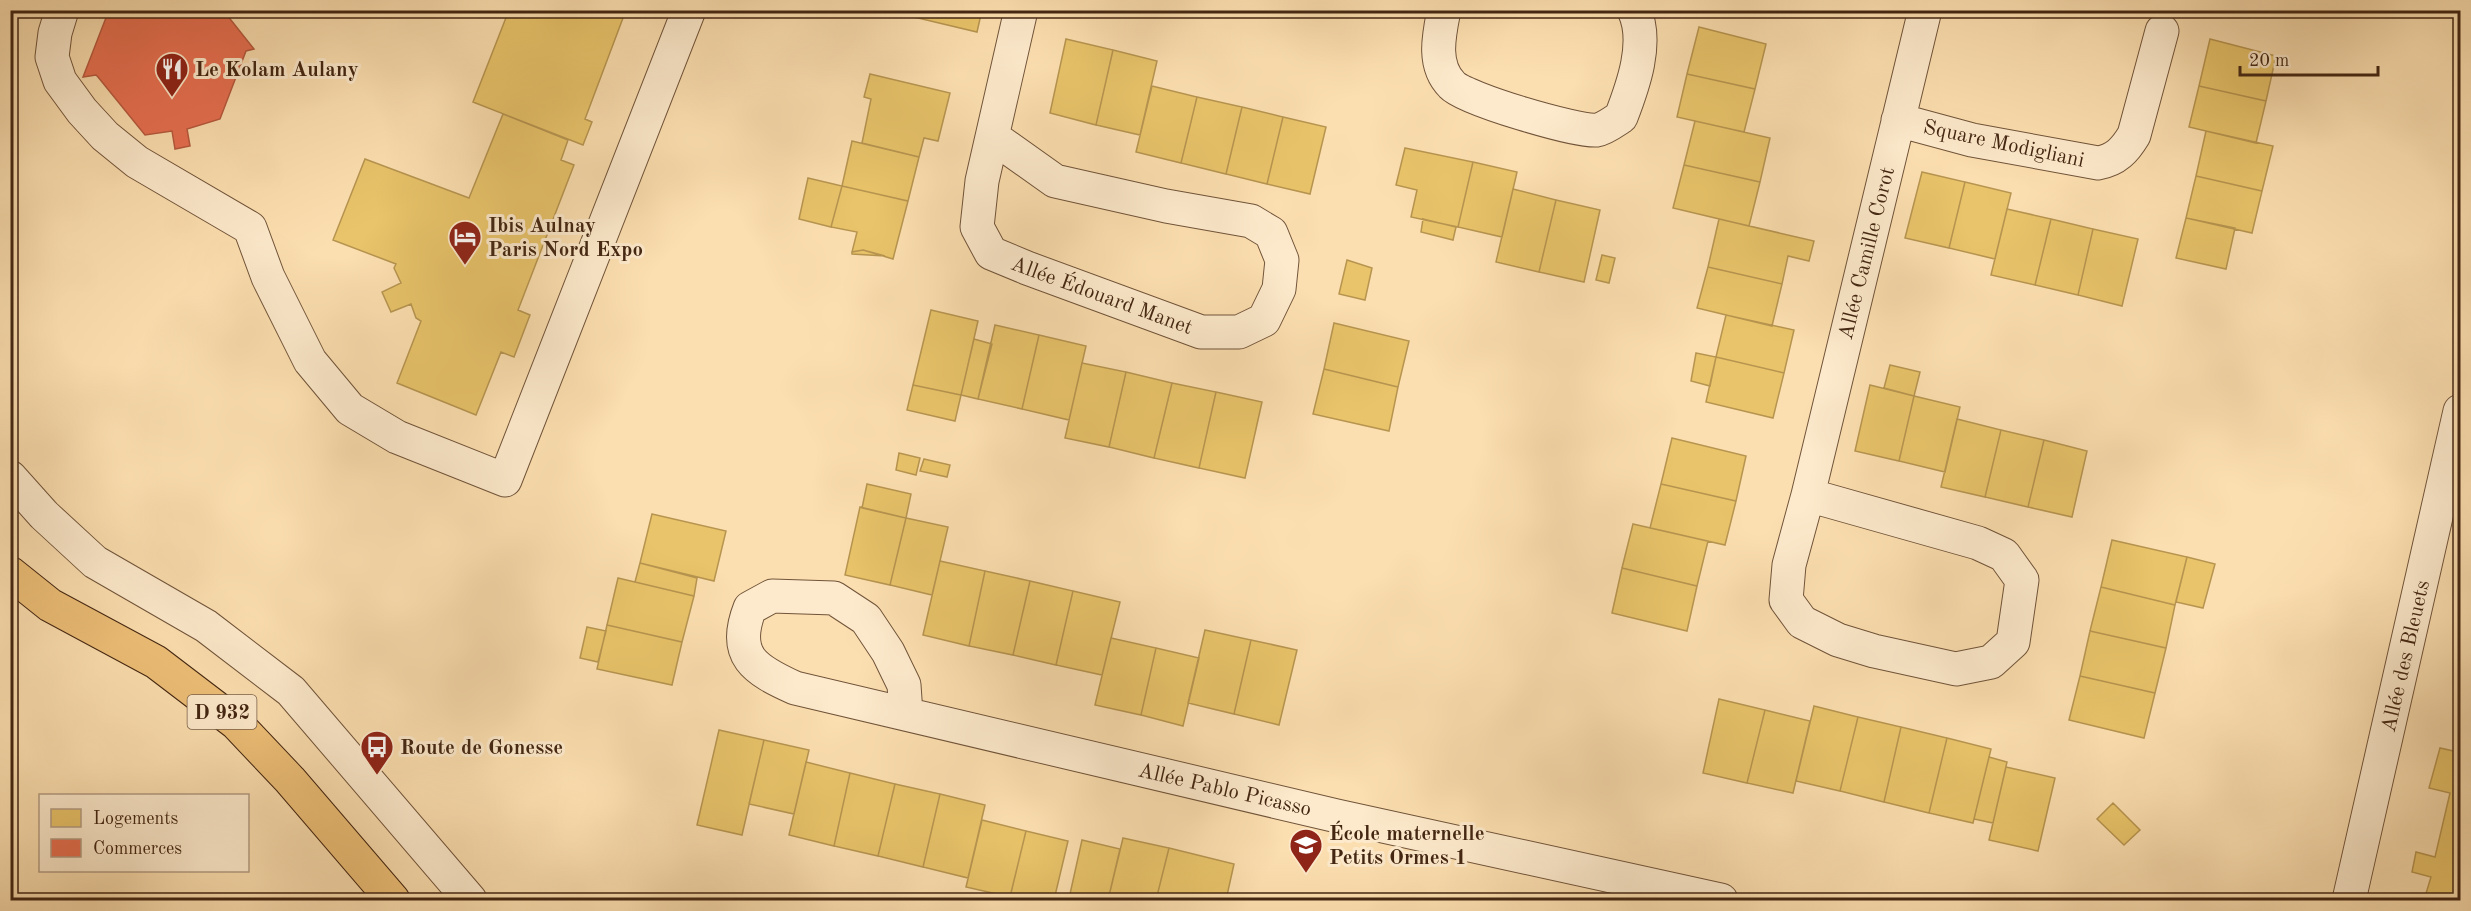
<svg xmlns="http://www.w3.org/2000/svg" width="2471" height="911" font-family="'Old Standard TT',serif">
	<rect width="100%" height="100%" fill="#fcdfb0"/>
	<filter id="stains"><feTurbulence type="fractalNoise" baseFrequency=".00333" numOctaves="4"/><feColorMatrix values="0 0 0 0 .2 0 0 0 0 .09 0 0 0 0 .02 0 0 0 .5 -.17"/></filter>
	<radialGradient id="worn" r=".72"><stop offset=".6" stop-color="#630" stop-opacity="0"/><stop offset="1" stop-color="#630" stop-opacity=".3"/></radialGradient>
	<path fill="#e9c46a" stroke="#b79550" stroke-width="1.5" d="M509,10H626L585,119L592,122L583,145L473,102Z
		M902,10H982L977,32L901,14Z
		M1825,10H1849L1848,15Z
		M1699,27L1766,44L1755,89L1687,74Z
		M1066,39L1113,50L1096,125L1050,113Z
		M2210,39L2276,56L2266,101L2199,86Z
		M1113,50L1157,61L1140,135L1096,125Z
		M870,74L950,93L938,141L924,138L919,157L862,143L871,99L864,97Z
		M1687,74L1755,89L1744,132L1677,117Z
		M1152,86L1197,97L1181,163L1136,152Z
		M2199,86L2266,101L2256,143L2189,127Z
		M1197,97L1242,107L1226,174L1181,163Z
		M1242,107L1283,117L1267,184L1226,174Z
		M503,114L568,140L561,160L574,165L518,310L530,315L514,357L501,352L476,415L397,383L421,321L416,318L411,304L391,312L382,292L401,283L394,268L396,264L333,240L365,159L469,198Z
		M1283,117L1326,127L1310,194L1267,184Z
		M1695,121L1770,138L1760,182L1684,165Z
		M2206,131L2273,146L2262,191L2196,176Z
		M852,141L919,157L908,201L842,186Z
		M1405,148L1473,162L1458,227L1411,217L1417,190L1396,185Z
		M1473,162L1517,172L1502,237L1458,227Z
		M1684,165L1760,182L1749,226L1673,208Z
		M1922,172L1965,182L1949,248L1905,238Z
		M2196,176L2262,191L2252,233L2186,218Z
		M808,178L842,186L831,227L799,219Z
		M1965,182L2011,193L1995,259L1949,248Z
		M842,186L908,201L893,259L863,250L852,252L857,232L831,227Z
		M1513,189L1556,200L1539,272L1496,262Z
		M1556,200L1600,210L1584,282L1539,272Z
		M2007,209L2051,219L2035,285L1991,275Z
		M2186,218L2235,228L2226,269L2176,258Z
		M1423,219L1456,227L1453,240L1421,232Z
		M1719,219L1814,241L1809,261L1788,256L1782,284L1708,267Z
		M2051,219L2093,229L2078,295L2035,285Z
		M2093,229L2138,239L2122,306L2078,295Z
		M863,250L885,256L852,254V252Z
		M1602,255L1615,258L1609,283L1596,280Z
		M1347,260L1372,268L1365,300L1339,294Z
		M1708,267L1782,284L1772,326L1697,308Z
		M931,310L978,321L961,395L913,385Z
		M1726,315L1794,330L1784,373L1716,357Z
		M1334,323L1409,341L1398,387L1324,369Z
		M995,325L1039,335L1022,409L978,399Z
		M1039,335L1086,346L1069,420L1022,409Z
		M974,339L992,344L978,399L961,395Z
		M1696,353L1716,357L1710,386L1691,381Z
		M1716,357L1784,373L1773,418L1706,402Z
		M1082,363L1126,372L1109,447L1065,438Z
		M1890,365L1920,372L1914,396L1884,388Z
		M1324,369L1398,387L1389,431L1313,414Z
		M1126,372L1172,383L1154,458L1109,447Z
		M1172,383L1216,392L1199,468L1154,458Z
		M913,385L961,395L955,421L907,410Z
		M1870,385L1914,396L1899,461L1855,451Z
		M1216,392L1262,402L1245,478L1199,468Z
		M1914,396L1960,407L1945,472L1899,461Z
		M1957,419L2001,430L1985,497L1941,487Z
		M2001,430L2044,440L2028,507L1985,497Z
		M1672,438L1746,456L1736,501L1661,484Z
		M2044,440L2087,451L2072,517L2028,507Z
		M899,453L920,458L916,475L896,470Z
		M924,459L950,465L947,477L920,471Z
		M867,484L911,494L906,518L862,508Z
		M1661,484L1736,501L1725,545L1650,528Z
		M860,507L906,518L890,585L845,575Z
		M652,514L726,531L714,581L640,563Z
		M906,518L948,527L932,595L890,585Z
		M1633,524L1708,541L1697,586L1622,568Z
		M2112,540L2187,557L2175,605L2101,587Z
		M2187,557L2215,564L2203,608L2176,602Z
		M940,561L985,571L969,646L923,635Z
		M640,563L697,578L694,596L635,582Z
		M1622,568L1697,586L1687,631L1612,613Z
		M985,571L1030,581L1013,655L969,646Z
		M618,578L694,596L682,642L607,625Z
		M1030,581L1073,591L1056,665L1013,655Z
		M2101,587L2175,605L2166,648L2090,631Z
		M1073,591L1120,602L1102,675L1056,665Z
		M607,625L682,642L672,685L597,669Z
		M587,627L606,631L598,662L580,658Z
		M1205,630L1251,640L1234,714L1188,703Z
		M2090,631L2166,648L2155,693L2080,676Z
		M1111,638L1156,648L1141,715L1095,705Z
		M1251,640L1297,650L1279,725L1234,714Z
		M1156,648L1199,658L1183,726L1141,715Z
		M2080,676L2155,693L2144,738L2069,720Z
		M1719,699L1765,710L1747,783L1703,773Z
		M1814,706L1858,717L1840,791L1796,781Z
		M1765,710L1810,721L1793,793L1747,783Z
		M1858,717L1901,727L1884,802L1840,791Z
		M1901,727L1947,738L1929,813L1884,802Z
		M719,730L764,740L742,835L697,825Z
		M1947,738L1991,749L1973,823L1929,813Z
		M764,740L809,750L794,814L749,804Z
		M2460,743V900H2424L2431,877L2412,872L2416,852L2435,857L2450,793L2429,788L2440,748L2458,752Z
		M1989,757L2007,762L1993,823L1974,819Z
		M806,762L850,773L834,846L789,835Z
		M2006,767L2055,778L2038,851L1989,840Z
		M850,773L895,784L878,856L834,846Z
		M895,784L940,794L923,867L878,856Z
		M940,794L985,805L968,878L923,867Z
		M2113,803L2140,830L2124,845L2097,819Z
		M982,820L1026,831L1010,897L966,887Z
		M1026,831L1068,841L1054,900H1023L1010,897Z
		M1123,838L1169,848L1156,900H1108Z
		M1082,840L1120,849L1108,900H1096L1070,894Z
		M1169,848L1234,864L1226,900H1156Z"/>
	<path fill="#e76f51" stroke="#b6593e" stroke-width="1.5" d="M109,10H223L254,49L246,51L220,119L187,129L190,146L175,149L172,131L145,135L98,77L96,75L83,77Z"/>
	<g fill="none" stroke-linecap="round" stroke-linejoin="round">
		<g stroke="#71543a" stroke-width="35">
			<path id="minor" d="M62,10L55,33L52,57L60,81L82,111L105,136L137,162L250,228L268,277L310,361L350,409L397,437L505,480L689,10
				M1444,10C1439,35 1432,65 1452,85C1465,99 1577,132 1597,130C1604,129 1615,121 1621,117C1633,86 1649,42 1634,10
				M1898,120L1972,140L2098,163C2116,160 2125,150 2134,135L2162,31
				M993,137L1055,181L1166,206L1251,221L1271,233L1282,260L1279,289L1264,320L1239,332H1201L1027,268L991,253L977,227L982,181L1021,10
				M10,477L44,515L95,562L206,626L291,691L470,900
				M1808,495L1978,543L2004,555L2022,580L2013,642L1991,662L1956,669L1874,651L1838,640L1802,622L1786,600L1789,565L1808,495L1925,10
				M906,714L904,685L888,652L866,619L834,598L772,596L750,608C731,656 755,670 795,688L1337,816L1721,900
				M2349,900L2460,411"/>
		</g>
		<g stroke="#432612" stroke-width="35">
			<path id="major" d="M10,573L50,605L156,662L236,723L290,780L393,900"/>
		</g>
		<use href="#minor" stroke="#fdeacc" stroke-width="33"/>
		<use href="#major" stroke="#eec078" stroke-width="33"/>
	</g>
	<defs>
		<g id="restaurant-pin" transform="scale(1.725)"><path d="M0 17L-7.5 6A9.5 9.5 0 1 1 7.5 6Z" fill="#8f2418" stroke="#fdeacc"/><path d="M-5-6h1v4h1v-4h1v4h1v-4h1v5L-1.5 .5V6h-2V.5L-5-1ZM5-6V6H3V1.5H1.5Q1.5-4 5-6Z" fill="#fff"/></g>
		<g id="hotel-pin" transform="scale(1.725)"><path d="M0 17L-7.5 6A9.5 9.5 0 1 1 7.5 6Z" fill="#8f2418" stroke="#fdeacc"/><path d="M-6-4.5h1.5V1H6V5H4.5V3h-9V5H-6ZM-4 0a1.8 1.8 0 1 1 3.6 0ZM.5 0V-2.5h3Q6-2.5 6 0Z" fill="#fff"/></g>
		<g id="bus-pin" transform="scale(1.725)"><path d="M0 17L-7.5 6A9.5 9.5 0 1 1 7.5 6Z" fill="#8f2418" stroke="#fdeacc"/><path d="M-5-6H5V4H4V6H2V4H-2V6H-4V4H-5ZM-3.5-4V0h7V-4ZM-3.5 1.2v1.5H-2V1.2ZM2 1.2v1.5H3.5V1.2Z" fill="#fff"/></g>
		<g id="school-pin" transform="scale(1.725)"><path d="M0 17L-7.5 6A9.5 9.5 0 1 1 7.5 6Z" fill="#8f2418" stroke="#fdeacc"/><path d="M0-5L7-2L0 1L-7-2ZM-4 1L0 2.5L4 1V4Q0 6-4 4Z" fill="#fff"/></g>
	</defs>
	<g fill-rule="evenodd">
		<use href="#restaurant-pin" x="172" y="69"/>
		<use href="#hotel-pin" x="465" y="237"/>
		<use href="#bus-pin" x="377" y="747"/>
		<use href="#school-pin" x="1306" y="845"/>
	</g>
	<g text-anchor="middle" stroke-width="6" stroke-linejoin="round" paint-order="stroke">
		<rect fill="#fdeacc" stroke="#7b614a" stroke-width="1.5" x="187.5" y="695" width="69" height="34" rx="4.5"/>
		<g font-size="20" font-weight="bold" fill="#432612">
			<text x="222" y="719">D 932</text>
		</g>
		<g font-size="21" font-weight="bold" fill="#432612" stroke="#fdeacc" text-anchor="start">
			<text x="195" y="76">Le Kolam Aulany</text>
			<text x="488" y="232">Ibis Aulnay<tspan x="488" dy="24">Paris Nord Expo</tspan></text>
			<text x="400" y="754">Route de Gonesse</text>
			<text x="1329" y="840">École maternelle<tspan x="1329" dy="24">Petits Ormes 1</tspan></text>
		</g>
		<g font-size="21" fill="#432612" stroke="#fdeacc">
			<text transform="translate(2004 143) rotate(12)" y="7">Square Modigliani</text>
			<text transform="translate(1866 253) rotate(-76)" y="7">Allée Camille Corot</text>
			<text transform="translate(1102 295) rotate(20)" y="7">Allée Édouard Manet</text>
			<text transform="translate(2405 656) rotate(-77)" y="7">Allée des Bleuets</text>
			<text transform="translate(1225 789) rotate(13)" y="7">Allée Pablo Picasso</text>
		</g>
	</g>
	<rect width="2471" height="911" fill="none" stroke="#fcdfb0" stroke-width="36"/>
	<rect x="12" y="12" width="2447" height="887" fill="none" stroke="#432612" stroke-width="3"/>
	<rect x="18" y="18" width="2435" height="875" fill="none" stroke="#432612" stroke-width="1.5"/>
	<rect x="39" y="794" width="210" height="78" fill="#fdeacc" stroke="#b39c82" stroke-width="1.5"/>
	<rect x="51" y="809" width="30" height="18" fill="#e9c46a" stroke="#b39c82" stroke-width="1.5"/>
	<text x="93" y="824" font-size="18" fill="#432612">Logements</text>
	<rect x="51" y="839" width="30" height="18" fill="#e76f51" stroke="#b39c82" stroke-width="1.5"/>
	<text x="93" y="854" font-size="18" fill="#432612">Commerces</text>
	<path d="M2240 66v9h138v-9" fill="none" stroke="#432612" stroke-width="3"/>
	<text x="2249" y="66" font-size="18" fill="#432612" stroke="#fdeacc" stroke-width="4.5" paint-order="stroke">20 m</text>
	<rect width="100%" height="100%" filter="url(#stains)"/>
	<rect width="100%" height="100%" fill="url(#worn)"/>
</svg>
